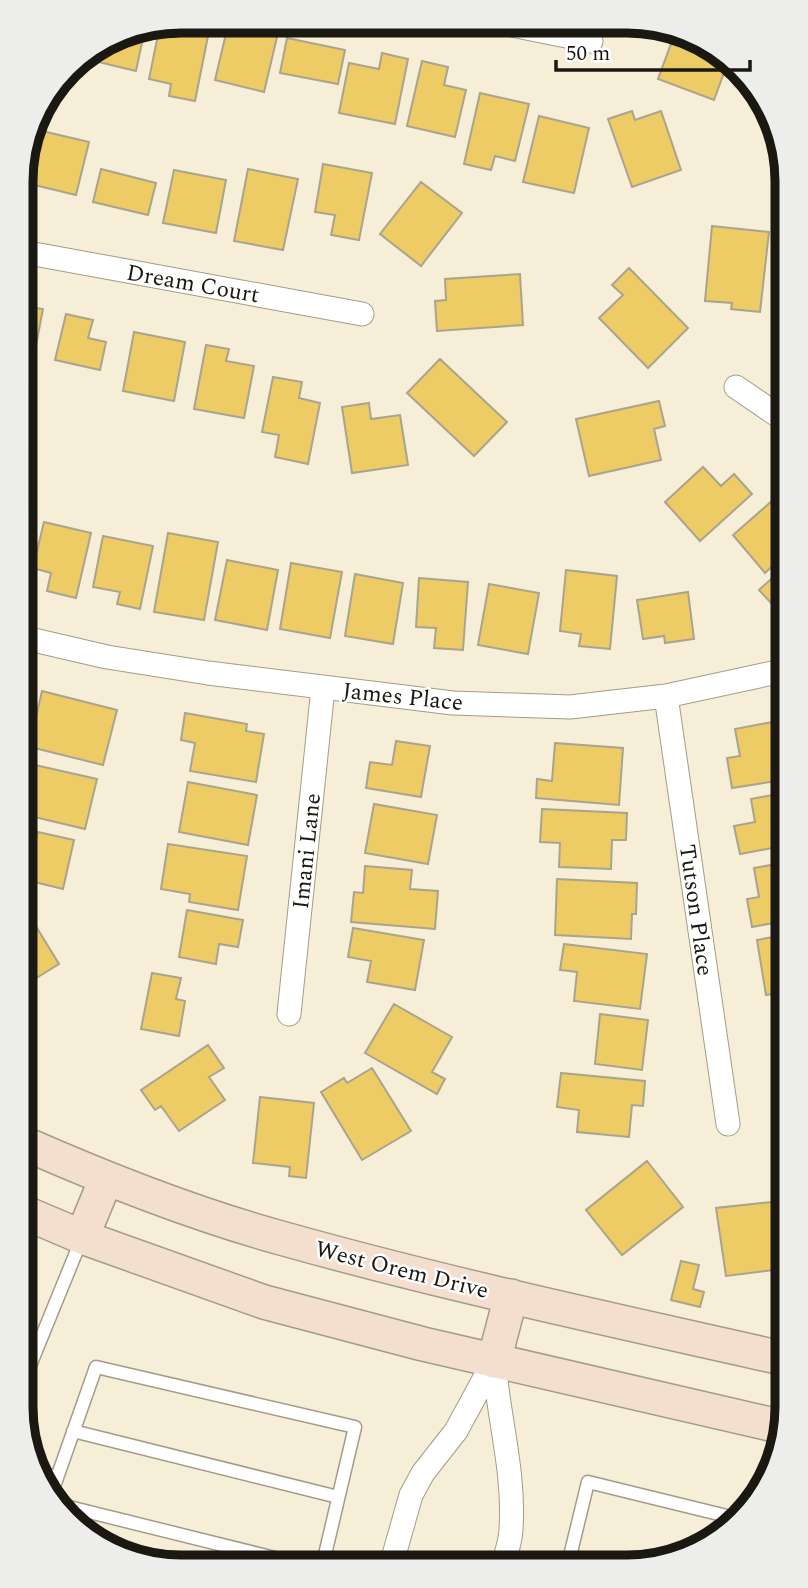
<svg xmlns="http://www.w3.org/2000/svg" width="808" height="1588" font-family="Spectral,serif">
	<rect width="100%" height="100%" fill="#f6eed7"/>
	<path fill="#edcb65" stroke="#aaa38e" stroke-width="2" d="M182,21H211L195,101L169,96L171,84L149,79L160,25Z
		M229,21L278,33L264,92L215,80Z
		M145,28L136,71L86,59L88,53L120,33Z
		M675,33L729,59L714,100L658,79Z
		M287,38L345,50L338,84L280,73Z
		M382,53L408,59L395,124L339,113L349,63L379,69Z
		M422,61L448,67L444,85L466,90L455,137L407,126Z
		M480,93L529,104L515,161L495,156L491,170L464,164Z
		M632,111L635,120L661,111L681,170L632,187L608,119Z
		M539,116L589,128L574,193L523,182Z
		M38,130L89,142L76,195L26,183Z
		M323,164L372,173L359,240L331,235L335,215L315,212Z
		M101,169L156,183L148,215L93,202Z
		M248,169L298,179L283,250L234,241Z
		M174,170L226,180L216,233L163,223Z
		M421,182L462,213L421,266L380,234Z
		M712,226L769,232L760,312L731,309L732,303L705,301Z
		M629,268L688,328L648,368L599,318L623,295L612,285Z
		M520,274L523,325L437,331L435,301L446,300L445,279Z
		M23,306L43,309L32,366L23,364Z
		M66,314L93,320L88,338L106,342L100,370L55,360Z
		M134,332L185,342L174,401L123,391Z
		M206,345L229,349L226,361L254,366L244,418L194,409Z
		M440,359L507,422L474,456L407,393Z
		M273,377L302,382L299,398L320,403L308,464L275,457L279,435L262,432Z
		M659,401L665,426L654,429L661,460L589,476L576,419Z
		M369,403L371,419L400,415L408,465L352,473L342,407Z
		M703,467L721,486L734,474L752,494L700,541L665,502Z
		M781,493V558L765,573L733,535Z
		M44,522L91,533L76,598L47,591L51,573L33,568Z
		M168,533L218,542L204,620L154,612Z
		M103,536L153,546L140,609L117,604L120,592L93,587Z
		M227,560L278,570L267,630L215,620Z
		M291,563L342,572L330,638L280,629Z
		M566,570L617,576L610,649L579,646L581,634L560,631Z
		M781,570L782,597L773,605L759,590Z
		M355,574L403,583L393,644L345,636Z
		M419,578L468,582L463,650L434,648L436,628L416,627Z
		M489,584L539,593L528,654L478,645Z
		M688,592L694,639L665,643L664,636L643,639L637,600Z
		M42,691L117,710L103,765L26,746L27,716L36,717Z
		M185,713L247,724L246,731L264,734L256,782L190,771L195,743L181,740Z
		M778,721L782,745L783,780L732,788L727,758L740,756L735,729Z
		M396,741L430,746L421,797L366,788L370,762L392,765Z
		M555,743L623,748L619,805L536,798L537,779L552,781Z
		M35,765L97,779L85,829L26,815V804Z
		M188,782L257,795L248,845L179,832Z
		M783,793V846L740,854L734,826L755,822L751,799Z
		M374,804L437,815L428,864L365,853Z
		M542,809L627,813L626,840H612L611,869L559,867L560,843L540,842Z
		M38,832L74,840L63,889L26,880V851L33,852Z
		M168,844L247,856L238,910L189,902L190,894L161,889Z
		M783,863L784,921L752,927L747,899L759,897L754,868Z
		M365,866L412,870L410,889L438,891L435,929L351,922L354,892L363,893Z
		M557,879L637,883L636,914H632L631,939L555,935Z
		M26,910L59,964L30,982L27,978Z
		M187,910L243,920L238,947L219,944L216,964L179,957Z
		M353,928L424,940L415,990L367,982L371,961L348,957Z
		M784,935V992L766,995L757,940Z
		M564,944L647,954L640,1009L574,1001L577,972L560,970Z
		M152,973L181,978L176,999L185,1001L179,1036L141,1029Z
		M394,1004L452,1037L432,1072L445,1079L437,1094L365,1053Z
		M600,1014L648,1020L642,1070L595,1064Z
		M208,1045L224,1068L209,1077L225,1100L179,1131L161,1106L155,1110L141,1090Z
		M372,1068L411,1131L362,1160L321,1092L344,1078L347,1083Z
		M561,1073L645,1081L643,1106L632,1105L629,1137L577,1132L579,1110L557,1107Z
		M260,1097L314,1103L306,1178L289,1176L290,1167L253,1163Z
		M647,1161L683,1207L622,1255L586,1210Z
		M772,1202L781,1269L726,1276L716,1208Z
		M681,1261L699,1265L693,1289L704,1292L700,1307L671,1300Z"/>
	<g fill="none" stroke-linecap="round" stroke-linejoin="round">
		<g stroke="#a39c87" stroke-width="15">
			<path id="service" d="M29,1368L82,1238
				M73,1431L338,1497
				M39,1472L56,1477
				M52,1492L96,1367L355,1427L323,1563
				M61,1505L299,1564
				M570,1556L586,1560
				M569,1560L588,1482L735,1518"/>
		</g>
		<g stroke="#a39c87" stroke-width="25">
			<path id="minor" d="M502,23L591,41
				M23,252L362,314
				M736,387L780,417
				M25,638L107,657L208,673L453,703L570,707L666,696L782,671
				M666,696L728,1124
				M289,1014L323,688
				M494,1361C498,1416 515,1473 511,1529C511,1539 507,1551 504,1561
				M392,1562L411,1495L423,1473L456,1431L494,1361"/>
		</g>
		<g stroke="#a39c87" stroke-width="36">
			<path id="secondary" d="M28,1145C110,1181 194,1214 281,1238C448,1285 618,1321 786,1359
				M28,1214L82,1237L264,1302L423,1344L783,1427
				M82,1237L106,1179
				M494,1361L511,1296"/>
		</g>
		<use href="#service" stroke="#fff" stroke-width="12"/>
		<use href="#minor" stroke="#fff" stroke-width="23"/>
		<use href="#secondary" stroke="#f4dfce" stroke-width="33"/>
	</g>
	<g text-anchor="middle" stroke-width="5" stroke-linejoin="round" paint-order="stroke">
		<g font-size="23" fill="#1a1810" stroke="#fff">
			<text transform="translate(193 283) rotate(10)" y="8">Dream Court</text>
			<text transform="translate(403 696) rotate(6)" y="8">James Place</text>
			<text transform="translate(306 851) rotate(-84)" y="8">Imani Lane</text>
			<text transform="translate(697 910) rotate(82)" y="8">Tutson Place</text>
			<text transform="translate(402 1269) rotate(14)" y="8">West Orem Drive</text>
		</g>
	</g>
	<path d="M0 0H808V1588H0ZM181 33H627A148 148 0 0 1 775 181V1407A148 148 0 0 1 627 1555H181A148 148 0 0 1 33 1407V181A148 148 0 0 1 181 33Z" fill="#ededec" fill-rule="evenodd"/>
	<path fill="none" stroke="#1a1810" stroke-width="9" d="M181 33H627A148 148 0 0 1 775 181V1407A148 148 0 0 1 627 1555H181A148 148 0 0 1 33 1407V181A148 148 0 0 1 181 33Z"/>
	<path d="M556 60v10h194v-10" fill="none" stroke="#1a1810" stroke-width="3.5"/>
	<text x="566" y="60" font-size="21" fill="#1a1810" stroke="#ffffff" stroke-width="5" paint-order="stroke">50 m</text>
</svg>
